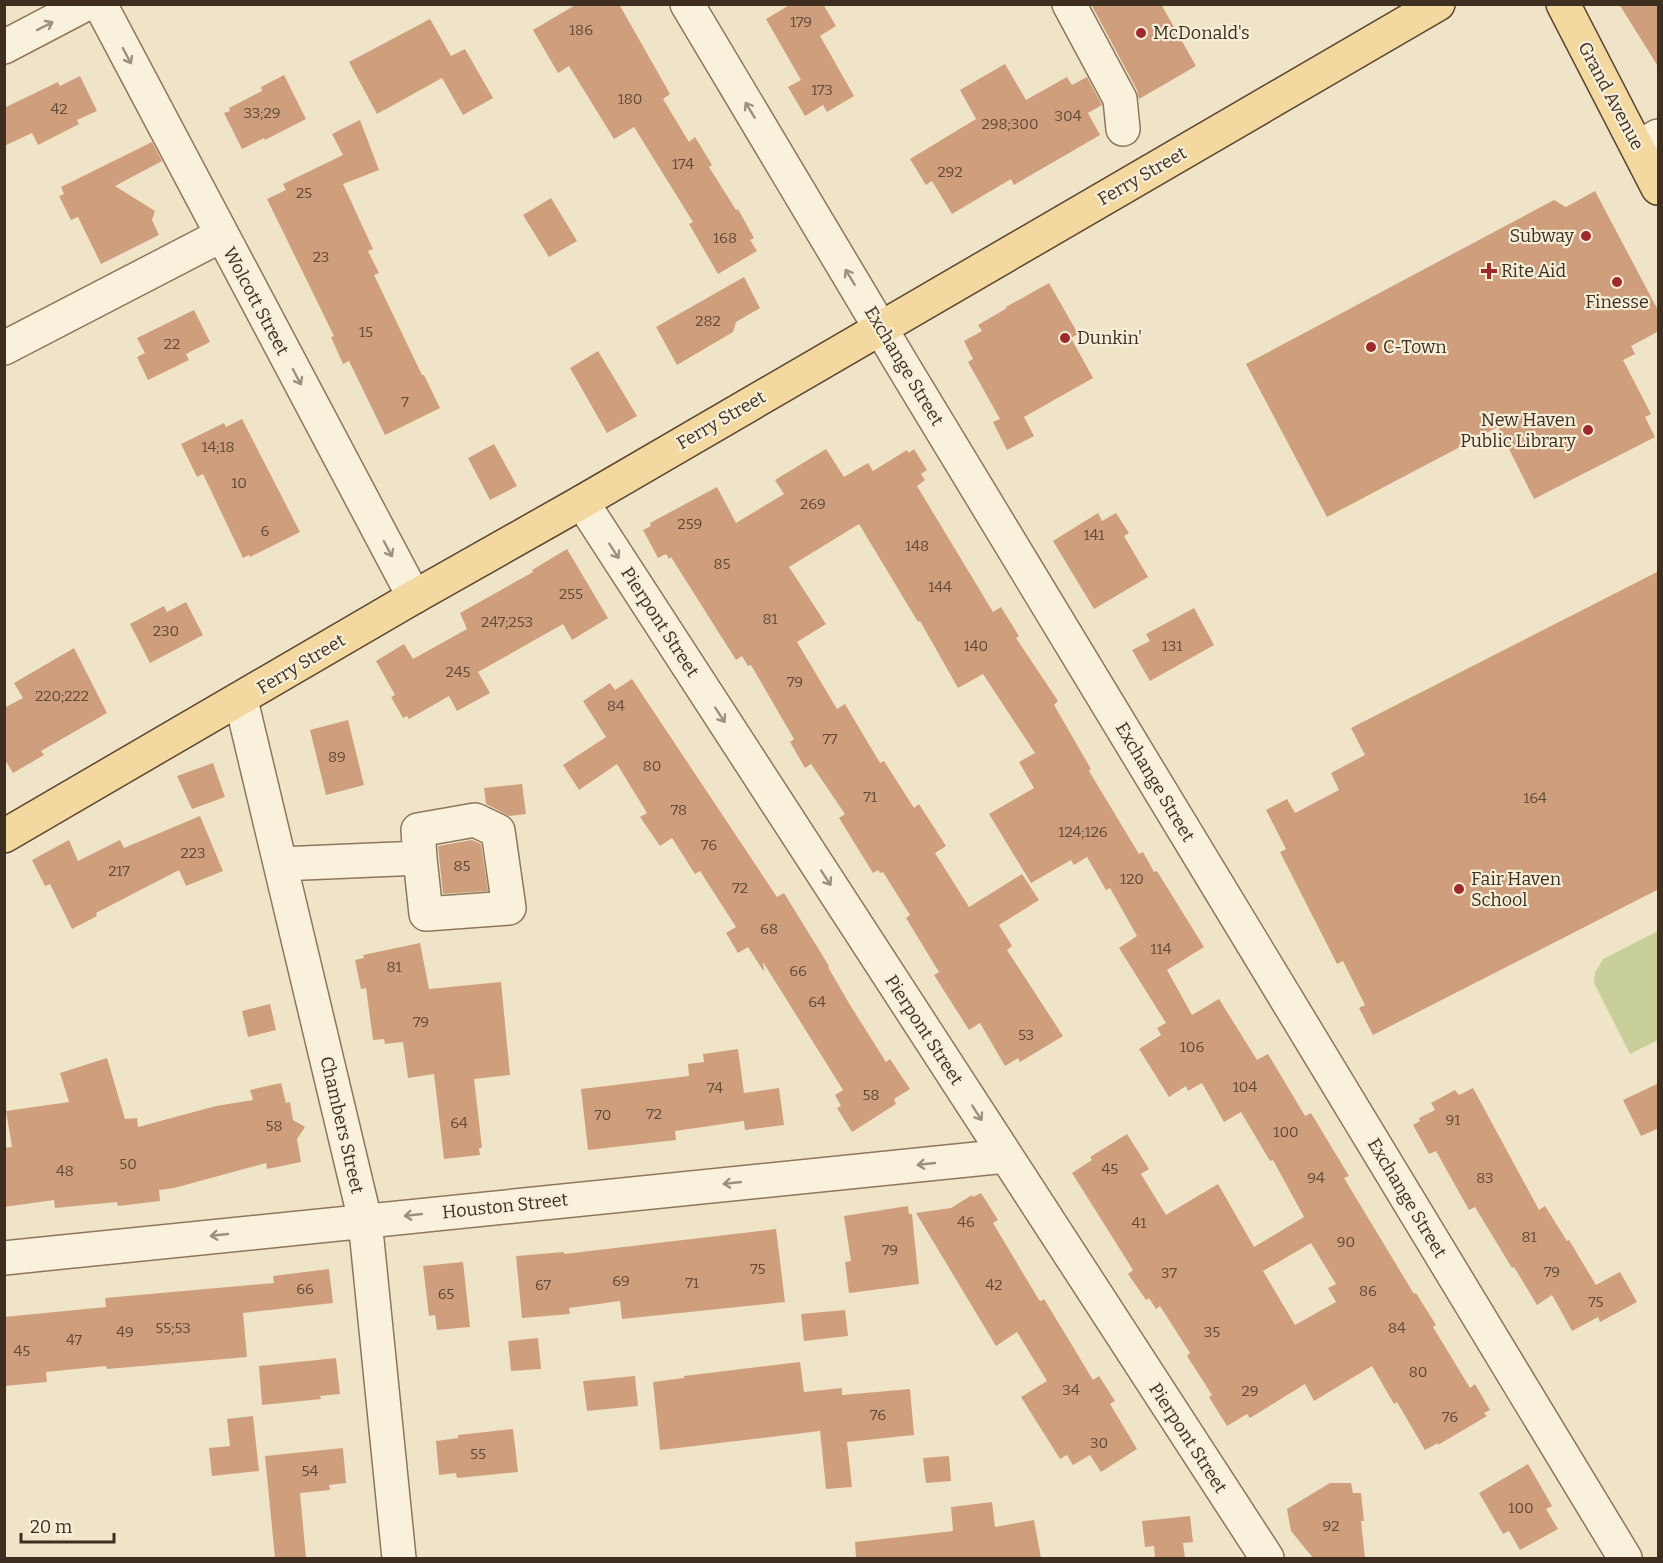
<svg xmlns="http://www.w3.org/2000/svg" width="1663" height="1563" font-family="Bitter,serif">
	<rect width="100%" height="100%" fill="#f0e4c8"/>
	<path fill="#c9cf9b" d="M1658,931V1040L1630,1054L1594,983L1595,973L1603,959Z"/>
	<path fill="#cf9f7d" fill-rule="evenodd" d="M577,4H619L670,94L663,99L689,142L695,137L712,165L709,167L736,210L738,209L754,238L750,240L757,251L718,274L689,224L693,222L634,127L614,139L569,66L558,73L533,30Z
		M791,4H823L836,26L820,36L854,96L827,112L823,105L805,116L788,87L801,80L766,19Z
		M1091,4H1161L1196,66L1139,99L1137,90Z
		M1619,4H1659V68Z
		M430,19L451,56L465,49L493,98L463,115L442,78L377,114L349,62Z
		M1005,64L1026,100L1067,77L1072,85L1087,77L1102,105L1088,113L1100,135L1014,185L1011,179L952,214L932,181L926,185L910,159L976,119L960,90Z
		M284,75L306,119L265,140L264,138L242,149L224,113L230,111L229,108L262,91L261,87Z
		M80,76L97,111L77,120L79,124L38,145L32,133L4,146V108L58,82L60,86Z
		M360,120L379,170L343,184L373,249L368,251L379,273L374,275L422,375H424L440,408L385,435L349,361L343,364L331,337L334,336L267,199L286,190L283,184L343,155L332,134Z
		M152,142L162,161L115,186L155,211L152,220L159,235L101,264L78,217L71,220L59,196L64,194L61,187Z
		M1595,191L1659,312V331L1631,346L1635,354L1623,360L1651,414L1645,417L1655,437L1534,499L1498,427L1327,517L1246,364L1554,200L1566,207Z
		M551,198L577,241L549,257L523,215Z
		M744,277L760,308L736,322L733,332L677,365L656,327Z
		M1049,283L1078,334L1071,338L1093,378L1024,417L1034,436L1007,450L993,422L1000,419L968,362L973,359L964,341L982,331L978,325L1007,308L1006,307Z
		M194,310L210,342L186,354L189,360L148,380L137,357L145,353L137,338Z
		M598,351L637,416L607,433L570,368Z
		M242,419L300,532L250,557L249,555L243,558L203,474L197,477L181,444L224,423L226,427Z
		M494,444L517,486L490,500L468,458Z
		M826,449L844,477L868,463L873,471L907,450L909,453L914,449L927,470L921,474L925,480L917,486L993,612L1001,607L1019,636L1016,638L1058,701L1054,705L1091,769L1089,771L1139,854L1143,852L1154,872L1157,871L1204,947L1167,970L1192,1015L1219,999L1257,1060L1268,1054L1305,1116L1311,1113L1349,1176L1344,1178L1414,1294L1416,1293L1436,1325L1433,1327L1470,1388L1475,1384L1490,1410L1484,1413L1487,1416L1438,1445V1443L1425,1450L1397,1402L1394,1404L1372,1366L1314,1401L1305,1384L1250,1418L1247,1414L1227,1426L1209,1397L1212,1395L1187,1356L1190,1353L1160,1306L1156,1309L1149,1298L1146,1300L1128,1274L1133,1270L1072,1173L1092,1160L1090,1157L1127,1134L1149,1169L1141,1174L1166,1215L1218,1184L1254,1247L1304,1217L1273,1160L1270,1161L1241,1112L1224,1122L1202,1083L1188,1091L1186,1086L1169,1097L1139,1049L1161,1035L1157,1028L1166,1023L1119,948L1137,936L1110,888L1106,890L1087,857L1074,865L1071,860L1031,883L989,814L1034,788L1019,762L1035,753L983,674L958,688L920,621L918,622L859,524L789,567L826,624L797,642L837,709L845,704L880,763L884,761L914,808L919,804L946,846L935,853L969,907L1022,874L1039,900L999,925L1012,946L1007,950L1063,1036L1020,1062L1018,1058L1005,1066L980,1023L969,1030L934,975L939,972L906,918L910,915L883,872L880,873L878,870L873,873L839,818L845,814L811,764L805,768L790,742L794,739L751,665L748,666L742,656L736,660L671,557L669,559L666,554L658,558L643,530L651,526L650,523L717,487L736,523L784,494L775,480ZM1311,1243L1336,1284L1328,1288L1336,1302L1295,1325L1263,1271Z
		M1098,513L1102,521L1116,513L1129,533L1124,536L1148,577L1094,609L1053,541Z
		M567,549L608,618L572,640L563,624L478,672L490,693L457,711L449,696L409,719L407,716L403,718L391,697L395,695L376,661L404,644L413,659L467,629L460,613L533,572L532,570Z
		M1659,571V889L1373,1035L1359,1008L1365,1005L1343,961L1337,964L1280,852L1286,849L1266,810L1287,799L1295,813L1339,790L1331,773L1365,755L1351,728Z
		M186,602L203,635L150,663L130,624L164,606L167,612Z
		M1194,608L1214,645L1150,681L1132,650L1150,641L1146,634Z
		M74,648L107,713L41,751L44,755L13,773L4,758V708L23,698L14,683Z
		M632,679L777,897L784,893L829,966L828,967L850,1005L886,1062L890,1059L910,1089L894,1099L896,1104L852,1132L837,1108L841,1106L835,1095L843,1090L763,962L764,972L748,947L738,953L726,933L736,927L700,871L695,874L672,838L660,846L640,817L647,813L617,764L579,790L563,765L606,737L583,701L610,683L615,690Z
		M348,720L364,785L326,795L310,730Z
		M213,763L225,797L192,809L177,776Z
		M522,784L526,814L509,816L486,804L484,788Z
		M200,816L223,871L186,886L179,870L96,913L97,916L72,929L50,884L45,886L32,860L69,840L78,861L120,840L124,848Z
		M472,840L481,844L488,891L443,894L438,846Z
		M420,943L429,989L501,982L510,1075L474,1079L482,1148H479L480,1155L444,1159L434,1074L408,1078L403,1042L385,1044L384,1039L373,1040L366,988L361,989L355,960L364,958L363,955Z
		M270,1004L276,1030L248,1037L242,1011Z
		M738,1049L744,1093L779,1088L784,1125L745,1130L744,1121L675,1131L676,1140L588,1150L581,1089L689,1076L688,1064L704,1062L703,1054Z
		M107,1058L125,1119L137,1118L138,1127L216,1106L253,1100L250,1090L281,1083L286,1103L290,1102L293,1120L305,1127L297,1139L301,1162L267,1169L266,1163L174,1188L159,1190L160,1201L118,1206L117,1202L55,1208L54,1200L4,1207V1148L12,1147L6,1111L69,1102L60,1073Z
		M1659,1083V1128L1641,1136L1623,1100Z
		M1473,1088L1539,1210L1545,1206L1567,1241L1569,1240L1596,1285L1620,1272L1637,1302L1600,1322L1598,1317L1572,1331L1552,1295L1537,1305L1514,1267L1512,1268L1475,1207L1469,1210L1436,1151L1429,1154L1413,1125L1420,1121L1419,1118L1435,1110L1431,1103L1455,1090L1459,1095Z
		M981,1193L998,1220L993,1223L1039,1300L1041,1301L1044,1299L1093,1380L1099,1376L1115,1401L1110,1404L1137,1449L1101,1472L1090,1455L1073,1465L1067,1455L1060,1459L1021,1397L1047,1381L1017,1332L996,1346L916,1213L951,1208L972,1195L973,1197Z
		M908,1206L909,1214H912L919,1284L849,1293L845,1262L851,1261L844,1216Z
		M776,1229L785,1302L622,1319L620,1301L569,1308L570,1314L522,1318L516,1256L564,1252V1254Z
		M463,1262L470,1327L437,1330L435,1315L429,1316L423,1266Z
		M329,1269L333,1303L243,1313L247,1357L107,1369L106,1366L46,1372L47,1382L4,1386V1317L106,1307L105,1298L274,1283L273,1276Z
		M845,1310L848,1336L804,1341L801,1314Z
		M538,1338L541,1369L511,1371L508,1341Z
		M336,1358L340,1394L320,1396L321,1399L262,1405L259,1366Z
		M800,1362L804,1392L842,1388V1395L910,1389L914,1435L847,1442L852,1487L826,1489L820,1431L660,1450L653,1382L684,1378V1376Z
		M635,1376L638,1406L587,1411L583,1381Z
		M253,1416L259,1471L212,1476L209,1448L230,1446L227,1419Z
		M513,1429L518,1472L457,1478L456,1473L439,1475L436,1441L458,1438V1435Z
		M343,1448L346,1483L329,1485L330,1490L300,1493L306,1558H275L265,1456Z
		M949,1456L951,1481L926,1483L923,1458Z
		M1528,1464L1552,1506L1546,1509L1558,1529L1520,1550L1509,1531L1503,1534L1479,1493Z
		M1330,1483H1351L1353,1493H1361L1364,1521H1361L1365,1558H1313L1291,1531L1287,1509Z
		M992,1502L995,1527L1034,1520L1041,1558H856L855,1542L953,1531L951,1507Z
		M1190,1516L1193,1542L1183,1543L1185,1558H1155L1154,1546L1145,1547L1142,1521Z"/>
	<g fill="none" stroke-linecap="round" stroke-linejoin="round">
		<g stroke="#8d765c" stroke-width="36">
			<path id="minor" d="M100,4L414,597
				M687,4L903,366L1625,1558
				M1069,4L1120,99L1123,129
				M4,47L86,4
				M1638,148L1658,136
				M4,348L222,235
				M582,502L1267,1558
				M241,700L365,1220L399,1558
				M280,864L420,858L426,914L509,908L498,831L475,820L418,830L420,858
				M4,1258L1006,1156"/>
		</g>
		<g stroke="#5b4430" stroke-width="36">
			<path id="major" d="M1563,4L1658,188
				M4,836L414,597L582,502L1438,4"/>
		</g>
		<use href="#minor" stroke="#faf1dc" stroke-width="33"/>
		<use href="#major" stroke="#f3d9a0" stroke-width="33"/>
	</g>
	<defs><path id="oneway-shaft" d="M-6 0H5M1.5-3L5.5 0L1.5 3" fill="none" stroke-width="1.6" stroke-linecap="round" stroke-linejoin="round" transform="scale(1.5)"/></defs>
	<g stroke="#9c907e">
		<use href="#oneway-shaft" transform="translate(45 26) rotate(-27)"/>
		<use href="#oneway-shaft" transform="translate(127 56) rotate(62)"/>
		<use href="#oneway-shaft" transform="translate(750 110) rotate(-121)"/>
		<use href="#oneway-shaft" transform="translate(850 277) rotate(-121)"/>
		<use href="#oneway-shaft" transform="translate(297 377) rotate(62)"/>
		<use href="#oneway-shaft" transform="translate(388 549) rotate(62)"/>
		<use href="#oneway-shaft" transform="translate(614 551) rotate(57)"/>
		<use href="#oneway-shaft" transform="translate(720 715) rotate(57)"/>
		<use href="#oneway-shaft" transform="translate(826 878) rotate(57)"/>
		<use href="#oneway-shaft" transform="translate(977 1113) rotate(57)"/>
		<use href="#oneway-shaft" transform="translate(926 1164) rotate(174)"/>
		<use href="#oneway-shaft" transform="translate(732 1183) rotate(174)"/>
		<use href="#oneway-shaft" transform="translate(413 1215) rotate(174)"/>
		<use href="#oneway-shaft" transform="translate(219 1235) rotate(174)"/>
	</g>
	<g fill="#9e2a2b" stroke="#f7eed8" stroke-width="2">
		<circle cx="1141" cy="33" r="6"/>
		<circle cx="1586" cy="236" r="6"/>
		<path d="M1486 262h6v6h6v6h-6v6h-6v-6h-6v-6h6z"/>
		<circle cx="1617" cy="282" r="6"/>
		<circle cx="1065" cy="338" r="6"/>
		<circle cx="1371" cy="347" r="6"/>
		<circle cx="1588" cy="430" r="6"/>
		<circle cx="1459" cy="889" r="6"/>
	</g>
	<g text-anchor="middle" stroke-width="4.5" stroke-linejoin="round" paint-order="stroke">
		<g font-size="15" fill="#624a37">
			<text x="801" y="27">179</text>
			<text x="581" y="35">186</text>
			<text x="822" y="95">173</text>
			<text x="630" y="104">180</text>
			<text x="59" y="114">42</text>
			<text x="262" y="118">33;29</text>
			<text x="1068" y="121">304</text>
			<text x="1010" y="129">298;300</text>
			<text x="683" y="169">174</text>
			<text x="950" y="177">292</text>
			<text x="304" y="198">25</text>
			<text x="725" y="243">168</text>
			<text x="321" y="262">23</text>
			<text x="708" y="326">282</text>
			<text x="366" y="337">15</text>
			<text x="172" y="349">22</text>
			<text x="405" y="407">7</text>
			<text x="218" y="452">14;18</text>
			<text x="239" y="488">10</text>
			<text x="813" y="509">269</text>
			<text x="690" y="529">259</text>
			<text x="265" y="536">6</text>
			<text x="1094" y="540">141</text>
			<text x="917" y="551">148</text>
			<text x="722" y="569">85</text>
			<text x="940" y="592">144</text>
			<text x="571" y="599">255</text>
			<text x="770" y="624">81</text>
			<text x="507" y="627">247;253</text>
			<text x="166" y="636">230</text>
			<text x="976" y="651">140</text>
			<text x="1172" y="651">131</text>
			<text x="458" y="677">245</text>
			<text x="795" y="687">79</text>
			<text x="62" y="701">220;222</text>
			<text x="616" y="711">84</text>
			<text x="830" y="744">77</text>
			<text x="337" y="762">89</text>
			<text x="652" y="771">80</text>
			<text x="870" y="802">71</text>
			<text x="1535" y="803">164</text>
			<text x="679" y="815">78</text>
			<text x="1083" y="837">124;126</text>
			<text x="709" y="850">76</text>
			<text x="193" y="858">223</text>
			<text x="462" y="871">85</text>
			<text x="119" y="876">217</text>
			<text x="1132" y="884">120</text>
			<text x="740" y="893">72</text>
			<text x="769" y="934">68</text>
			<text x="1161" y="954">114</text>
			<text x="394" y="972">81</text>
			<text x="798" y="976">66</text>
			<text x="817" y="1007">64</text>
			<text x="421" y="1027">79</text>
			<text x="1026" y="1040">53</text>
			<text x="1192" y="1052">106</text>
			<text x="1245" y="1092">104</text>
			<text x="715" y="1093">74</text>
			<text x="871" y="1100">58</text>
			<text x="654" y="1119">72</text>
			<text x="603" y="1120">70</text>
			<text x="1453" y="1125">91</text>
			<text x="459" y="1128">64</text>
			<text x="274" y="1131">58</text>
			<text x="1286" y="1137">100</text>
			<text x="128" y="1169">50</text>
			<text x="1110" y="1174">45</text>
			<text x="65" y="1176">48</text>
			<text x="1316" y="1183">94</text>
			<text x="1485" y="1183">83</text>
			<text x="966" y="1227">46</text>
			<text x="1139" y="1228">41</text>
			<text x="1529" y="1242">81</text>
			<text x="1346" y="1247">90</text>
			<text x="890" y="1255">79</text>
			<text x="758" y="1274">75</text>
			<text x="1552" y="1277">79</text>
			<text x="1169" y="1278">37</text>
			<text x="621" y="1286">69</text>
			<text x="692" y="1288">71</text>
			<text x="543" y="1290">67</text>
			<text x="994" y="1290">42</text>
			<text x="305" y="1294">66</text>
			<text x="1368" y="1296">86</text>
			<text x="446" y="1299">65</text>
			<text x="1596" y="1307">75</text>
			<text x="173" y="1333">55;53</text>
			<text x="1397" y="1333">84</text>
			<text x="125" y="1337">49</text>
			<text x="1212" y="1337">35</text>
			<text x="74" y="1345">47</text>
			<text x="22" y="1356">45</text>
			<text x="1418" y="1377">80</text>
			<text x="1071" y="1395">34</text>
			<text x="1250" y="1396">29</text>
			<text x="878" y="1420">76</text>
			<text x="1450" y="1422">76</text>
			<text x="1099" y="1448">30</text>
			<text x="478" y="1459">55</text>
			<text x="310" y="1476">54</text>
			<text x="1521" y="1513">100</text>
			<text x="1331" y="1531">92</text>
		</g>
		<g font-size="18" fill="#3d2e20" stroke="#f7eed8" text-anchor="start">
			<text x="1153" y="39">McDonald's</text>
			<text x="1574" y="242" text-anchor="end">Subway</text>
			<text x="1501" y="277">Rite Aid</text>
			<text x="1617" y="308" text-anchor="middle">Finesse</text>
			<text x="1077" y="344">Dunkin'</text>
			<text x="1383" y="353">C-Town</text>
			<text x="1576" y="426" text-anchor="end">New Haven<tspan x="1576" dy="21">Public Library</tspan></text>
			<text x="1471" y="885">Fair Haven<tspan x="1471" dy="21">School</tspan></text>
		</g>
		<g font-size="18" fill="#3d2e20" stroke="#f7eed8">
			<text transform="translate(1611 96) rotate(62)" y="6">Grand Avenue</text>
			<text transform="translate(1142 176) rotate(-30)" y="6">Ferry Street</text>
			<text transform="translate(256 301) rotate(62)" y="6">Wolcott Street</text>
			<text transform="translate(904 366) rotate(59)" y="6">Exchange Street</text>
			<text transform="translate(721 420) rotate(-30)" y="6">Ferry Street</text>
			<text transform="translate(660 622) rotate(57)" y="6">Pierpont Street</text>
			<text transform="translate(301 664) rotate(-31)" y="6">Ferry Street</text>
			<text transform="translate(1155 782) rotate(59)" y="6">Exchange Street</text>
			<text transform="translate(924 1030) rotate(57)" y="6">Pierpont Street</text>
			<text transform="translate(342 1125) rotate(77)" y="6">Chambers Street</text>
			<text transform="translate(1407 1198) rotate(59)" y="6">Exchange Street</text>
			<text transform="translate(505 1206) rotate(-6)" y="6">Houston Street</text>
			<text transform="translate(1188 1438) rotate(57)" y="6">Pierpont Street</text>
		</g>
	</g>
	<rect width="1663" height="1563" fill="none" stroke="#3d2e20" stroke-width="12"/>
	<path d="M21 1533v9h93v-9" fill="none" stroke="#3d2e20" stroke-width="3"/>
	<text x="30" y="1533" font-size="18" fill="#3d2e20" stroke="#f7eed8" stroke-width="4.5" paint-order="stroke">20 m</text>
</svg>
